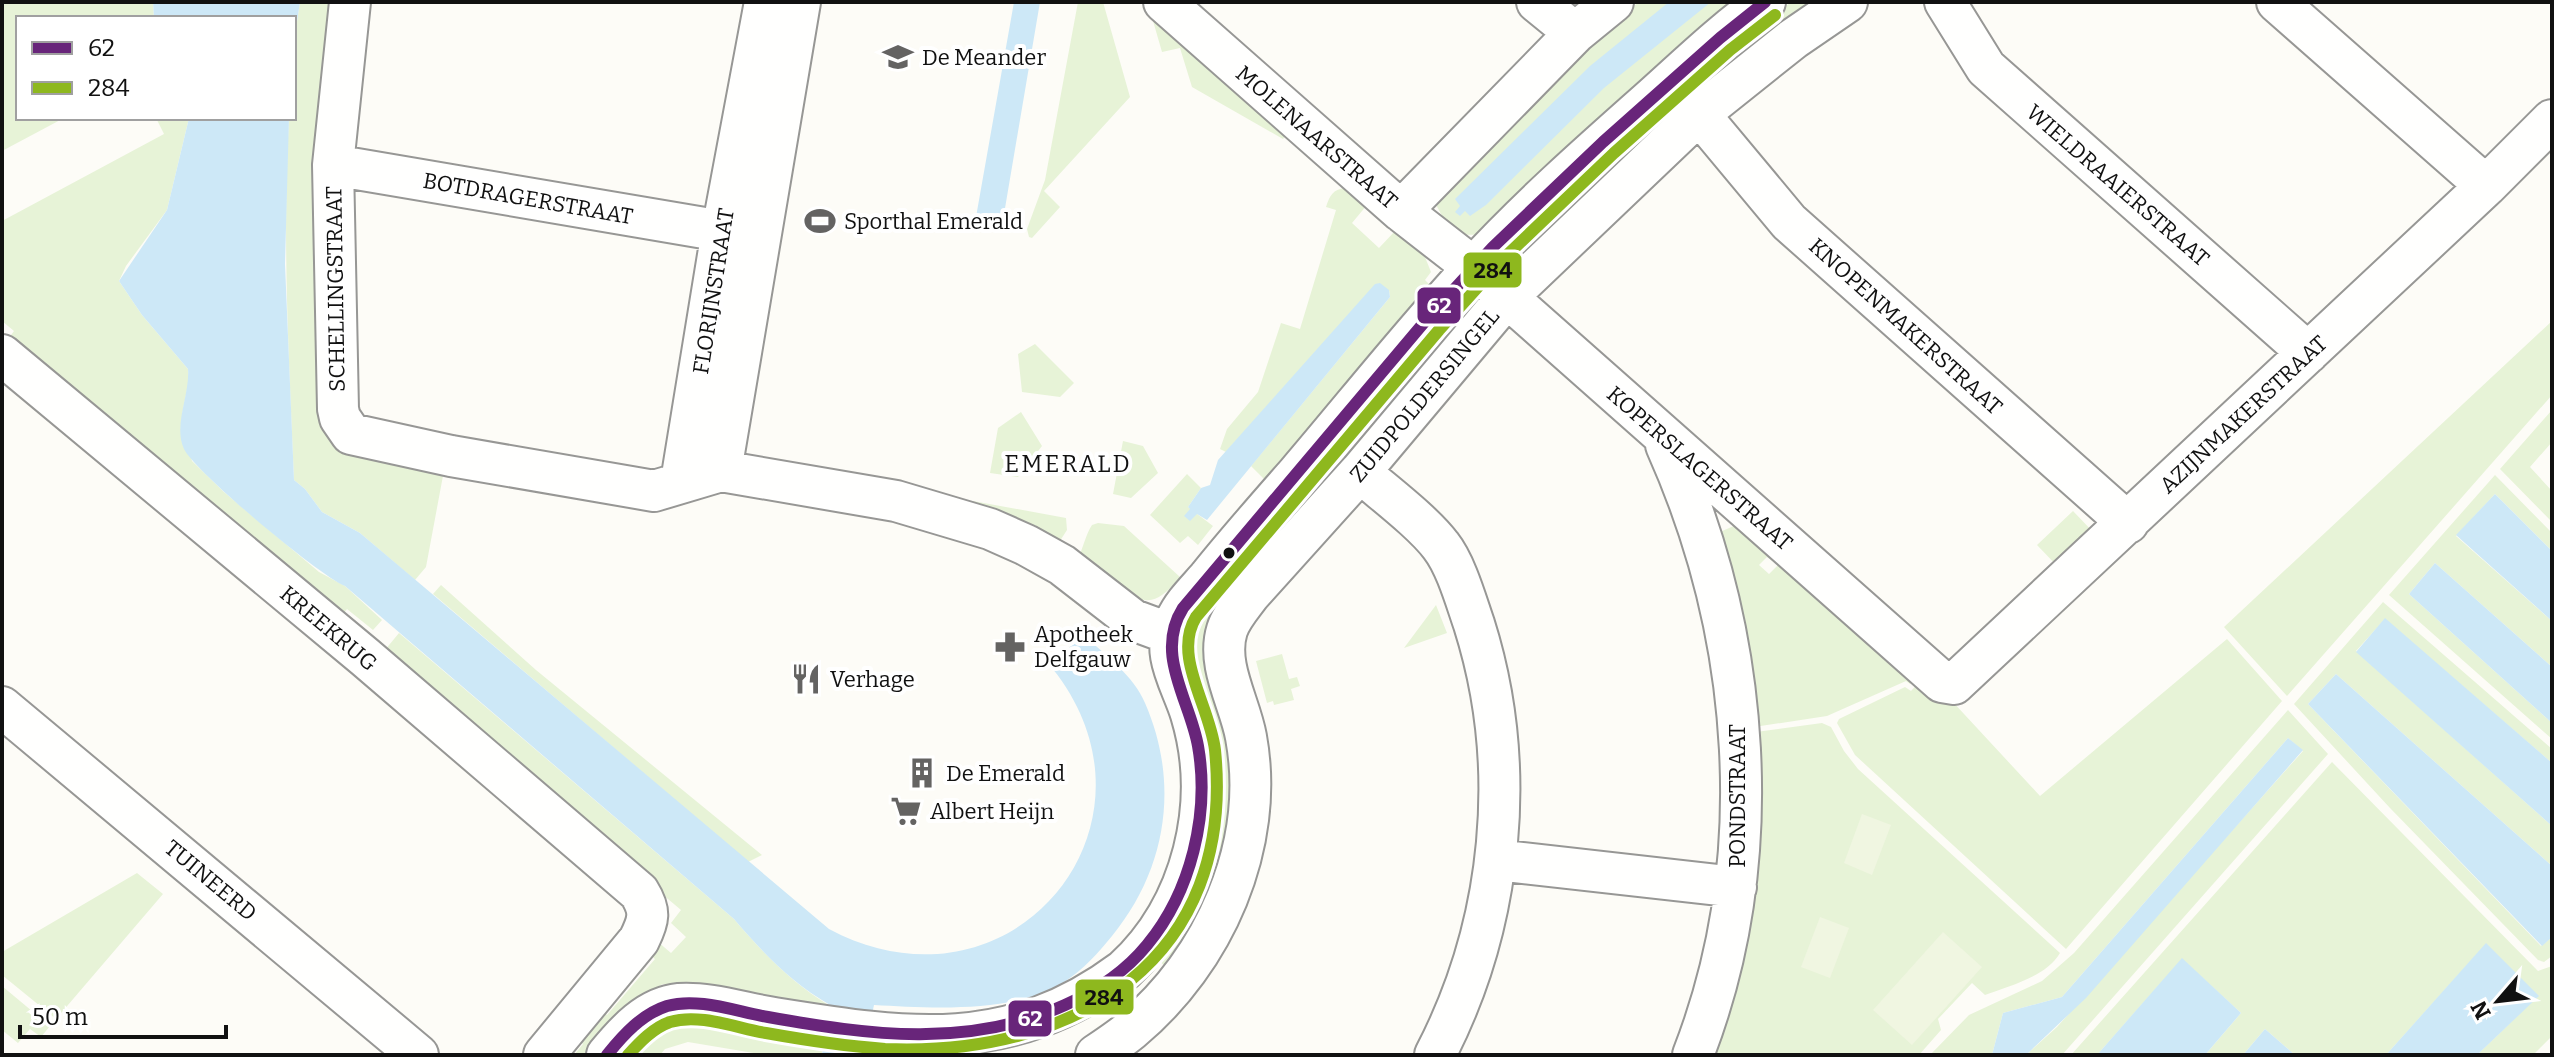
<svg xmlns="http://www.w3.org/2000/svg" width="2554" height="1057" font-family="Bitter,serif">
	<rect width="100%" height="100%" fill="#fdfcf7"/>
	<path fill="#e7f3d7" d="M2,2H153L154,18H18V118H64L2,151Z
		M300,2H340L331,381L335,447L445,465L426,567L415,580L360,533L322,512L305,489L294,480C289,359 282,239 289,118H294V41Z
		M1078,2H1103L1130,97L1044,191L1060,207L1032,238L1029,237L1027,229L1045,180Z
		M1639,2H1744L1626,94L1489,234C1453,236 1453,236 1435,203L1596,36Z
		M1791,2H1823L1700,98L1691,90L1676,103L1683,113L1526,264L1514,254L1552,206L1665,99Z
		M1149,7L1287,134L1283,139L1192,87L1180,48L1162,52Z
		M156,118H189L167,210L126,266L119,281L142,315L188,369L189,380L182,415L192,461L224,492L319,572L345,586L382,620L373,630L347,609L337,622L5,343L14,331L2,321V221L164,134Z
		M1346,188L1367,205L1352,223L1379,248L1396,230L1425,257L1431,272L1425,280L1432,287L1304,443L1265,480L1251,466L1390,297L1389,290L1276,396L1226,452L1220,449L1227,429L1258,392L1281,323L1300,329L1336,210L1326,207C1330,195 1333,189 1346,188Z
		M2552,321V395L2287,696L2224,627Z
		M1035,344L1074,383L1060,397L1022,392L1018,354Z
		M2552,410V442L2530,467L2552,491V522L2500,469Z
		M1021,412L1042,446L1018,477L990,473L998,428Z
		M1123,441L1143,446L1158,473L1131,498L1113,494Z
		M1187,474L1201,488L1188,507L1213,526L1198,545L1188,536L1180,543L1150,515Z
		M2495,475L2552,533V551L2495,494L2456,536L2552,621V667L2435,563L2409,594L2552,723V739L2389,595Z
		M973,501L1066,518L1067,530L1056,547L971,510Z
		M2073,511L2095,534L2060,569L2037,545Z
		M1098,523L1124,526L1180,577C1155,607 1146,606 1115,585C1103,576 1090,568 1078,559C1083,548 1086,534 1092,525Z
		M1736,525L1781,556L1775,563L1767,557L1759,565L1769,574L1784,559L1786,561L1781,568L1868,645L1875,638L1918,675L1910,684L1906,681L1827,716L1754,727L1749,717L1758,715C1750,651 1736,595 1720,532Z
		M441,585L536,670L762,855L748,862L433,594Z
		M2383,602L2552,749V763L2385,619L2356,651L2552,826V866L2336,674L2308,704L2541,946L2552,937V956L2544,962L2538,960L2390,808L2294,704Z
		M1206,604L1220,616L1235,744L1228,751C1228,772 1231,793 1230,814C1227,872 1197,921 1169,970L1154,956L1193,900L1185,644Z
		M1436,605L1447,633L1404,648Z
		M399,633L734,919C763,953 791,982 830,1006L829,1014L663,984L637,998L592,1055H574L583,1044L575,1037L599,1008L607,1015L655,959L648,952L657,941L671,953L686,937L671,923L681,910L380,656Z
		M2227,639L2282,701L2066,949L1855,755L1837,723L1839,719L1905,687L1911,691L1922,679L1952,701L2040,796Z
		M1282,654L1289,679L1297,677L1300,686L1291,689L1294,700L1274,705L1273,701L1267,703L1256,661Z
		M2288,710L2328,754L2062,1055H2026L2057,1027L2303,751L2288,738L2062,997L2003,1013L1992,1055H1930L1969,1015L2042,981L2074,953Z
		M1822,723L1831,727L1844,751L1858,769L2060,953C2046,977 2009,986 1985,995L1972,983L1938,1019L1941,1030L1919,1055H1715L1732,1001L1748,930L1744,899L1755,900L1759,857L1750,856L1760,833L1761,760L1752,759L1756,732Z
		M2332,762L2538,971L2552,966V1036L2533,1055H2477L2538,996L2486,944L2386,1055H2295L2265,1029L2243,1055H2205L2241,1013L2182,959L2097,1055H2071Z
		M137,873L163,894L56,1019L2,975V952Z
		M2,986L50,1026L41,1037L30,1029L18,1043L2,1030Z
		M687,1019L824,1041L822,1055H766L688,1042L665,1049L660,1055H633L655,1032Z"/>
	<path fill="#f0f6e1" d="M1862,814L1891,825L1872,875L1844,863Z
		M1820,917L1849,928L1830,978L1801,967Z
		M1943,932L1982,967L1912,1045L1873,1010Z"/>
	<path fill="#cde8f7" d="M153,2H300L294,41V18H154Z
		M1014,2H1040L1003,220L976,217Z
		M1669,2H1711L1604,88L1486,205L1470,216L1465,211L1460,216L1455,212L1460,206L1455,199L1590,66Z
		M189,118H289L285,264L294,480L305,489L322,512L360,533L829,929C1013,1027 1181,820 1048,663L1085,636C1106,656 1134,676 1145,703C1180,783 1167,869 1112,936C1099,952 1083,970 1064,982C1014,1014 931,1008 874,1005L863,1055H822L830,1005C791,982 763,953 734,919L345,586C320,576 195,472 184,449C173,425 190,395 188,369L142,315L119,281L167,210Z
		M1380,283L1389,290L1390,297L1207,520L1197,514L1190,521L1184,516L1190,509L1188,507L1201,488L1210,485L1218,460L1375,284Z
		M2495,494L2552,551V621L2456,535Z
		M2435,563L2552,667V723L2409,594Z
		M2385,618L2552,763V826L2356,652Z
		M2336,674L2552,866V937L2542,946L2308,704Z
		M2288,738L2303,750L2086,998L2026,1055H1992L2003,1013L2062,997Z
		M2486,943L2539,996L2477,1055H2386Z
		M2182,958L2241,1013L2205,1055H2097Z
		M2265,1029L2295,1055H2243Z"/>
	<g fill="none" stroke-linecap="round" stroke-linejoin="round">
		<g stroke="#979795" stroke-width="44">
			<path id="minor" d="M350,2L333,165L338,409L340,418L351,434L451,456L654,491L721,471L896,501L990,529L1026,545L1062,565L1133,620L1171,634
				M1164,2L1401,211L1473,267L1942,682L1954,684L2486,186L2552,120
				M1537,2L1575,33
				M1945,2L1986,68L2308,353
				M2277,2L2486,186
				M1699,114L1789,222L2128,523
				M333,165L722,231
				M1401,211L1575,33L1613,2
				M2,355L365,657L639,892C651,911 649,920 639,940L544,1055
				M1666,445C1751,635 1769,860 1693,1055
				M721,471L800,2
				M1360,472C1384,493 1423,522 1441,546C1456,565 1466,601 1474,624C1519,766 1503,924 1435,1055
				M681,482L722,231L765,2
				M2,707L418,1055
				M1496,860L1736,887
				M607,1055C625,1033 648,1007 679,1004C707,1002 740,1012 768,1017C906,1039 1007,1057 1124,970C1193,906 1218,803 1191,714C1181,682 1160,654 1176,620C1183,604 1198,590 1209,577C1237,542 1267,508 1297,474C1355,406 1411,335 1472,269C1527,209 1588,155 1649,101C1687,67 1723,32 1765,2
				M1096,1055C1108,1047 1120,1039 1131,1030C1214,961 1266,845 1246,737C1240,703 1216,665 1227,630C1231,617 1242,605 1250,594L1360,472L1507,297L1699,114L1793,39L1847,2"/>
		</g>
		<use href="#minor" stroke="#fffffe" stroke-width="40"/>
		<g stroke="#fff" stroke-width="18">
			<path id="bus-1" d="M607,1055C623,1035 642,1014 667,1006C699,997 737,1012 768,1017C869,1035 968,1049 1065,1005C1096,991 1125,972 1147,945C1191,892 1210,814 1198,746C1190,700 1154,654 1183,608L1427,319L1493,247L1603,142L1720,38L1765,2"/>
		</g>
		<g stroke="#fff" stroke-width="18">
			<path id="bus-2" d="M628,1055C640,1042 653,1028 670,1022C700,1013 736,1028 766,1033C805,1040 845,1046 885,1049C1078,1057 1236,958 1215,750C1210,706 1172,656 1196,617L1439,330L1504,258L1614,153L1730,50L1775,15"/>
		</g>
		<use href="#bus-1" stroke="#68257a" stroke-width="12"/>
		<use href="#bus-2" stroke="#8eb81e" stroke-width="12"/>
	</g>
	<defs>
		<g id="school-bare" transform="scale(2.4)"><path d="M0-5L7-2L0 1L-7-2ZM-4 1L0 2.5L4 1V4Q0 6-4 4Z" fill="#646362" stroke="#fff" stroke-width="2.5" paint-order="stroke"/></g>
		<g id="stadium-bare" transform="scale(2.4)"><path d="M0-5a6.5 5 0 1 0 0 10a6.5 5 0 1 0 0-10ZM-3.5-1.8h7v3.6h-7Z" fill="#646362" stroke="#fff" stroke-width="2.5" paint-order="stroke"/></g>
		<g id="pharmacy-bare" transform="scale(2.4)"><path d="M-2-6h4v4h4v4h-4v4h-4v-4h-4v-4h4Z" fill="#646362" stroke="#fff" stroke-width="2.5" paint-order="stroke"/></g>
		<g id="restaurant-bare" transform="scale(2.4)"><path d="M-5-6h1v4h1v-4h1v4h1v-4h1v5L-1.5 .5V6h-2V.5L-5-1ZM5-6V6H3V1.5H1.5Q1.5-4 5-6Z" fill="#646362" stroke="#fff" stroke-width="2.5" paint-order="stroke"/></g>
		<g id="building-bare" transform="scale(2.4)"><path d="M-4-6H4V6H1V3H-1V6H-4ZM-2.5-4.3h1.7v1.8h-1.7ZM.8-4.3h1.7v1.8H.8ZM-2.5-1h1.7V.8h-1.7ZM.8-1h1.7V.8H.8Z" fill="#646362" stroke="#fff" stroke-width="2.5" paint-order="stroke"/></g>
		<g id="supermarket-bare" transform="scale(2.4)"><path d="M-6-5.5h2.5l.6 2H6L4.5 2H-2.5L-4.4-4H-6ZM-1.5 3.2a1.3 1.3 0 1 0 .1 0ZM3 3.2a1.3 1.3 0 1 0 .1 0Z" fill="#646362" stroke="#fff" stroke-width="2.5" paint-order="stroke"/></g>
	</defs>
	<g fill-rule="evenodd">
		<use href="#school-bare" x="898" y="57"/>
		<use href="#stadium-bare" x="820" y="221"/>
		<use href="#pharmacy-bare" x="1010" y="647"/>
		<use href="#restaurant-bare" x="806" y="679"/>
		<use href="#building-bare" x="922" y="773"/>
		<use href="#supermarket-bare" x="906" y="811"/>
	</g>
	<circle fill="#111" stroke="#fff" stroke-width="3" cx="1229" cy="553" r="7"/>
	<g text-anchor="middle" stroke-width="8" stroke-linejoin="round" paint-order="stroke">
		<g font-size="22" fill="#111" stroke="#fff" text-anchor="start">
			<text x="922" y="65">De Meander</text>
			<text x="844" y="229">Sporthal Emerald</text>
			<text x="1034" y="642">Apotheek<tspan x="1034" dy="25">Delfgauw</tspan></text>
			<text x="830" y="687">Verhage</text>
			<text x="946" y="781">De Emerald</text>
			<text x="930" y="819">Albert Heijn</text>
		</g>
		<g font-size="22" fill="#111" stroke="#fff">
			<text transform="translate(1317 137) rotate(41)" y="8">MOLENAARSTRAAT</text>
			<text transform="translate(2118 185) rotate(41)" y="8">WIELDRAAIERSTRAAT</text>
			<text transform="translate(528 198) rotate(10)" y="8">BOTDRAGERSTRAAT</text>
			<text transform="translate(335 289) rotate(-91)" y="8">SCHELLINGSTRAAT</text>
			<text transform="translate(713 291) rotate(-81)" y="8">FLORIJNSTRAAT</text>
			<text transform="translate(1906 326) rotate(42)" y="8">KNOPENMAKERSTRAAT</text>
			<text transform="translate(1424 395) rotate(-50)" y="8">ZUIDPOLDERSINGEL</text>
			<text transform="translate(2243 414) rotate(-43)" y="8">AZIJNMAKERSTRAAT</text>
			<text transform="translate(1700 468) rotate(41)" y="8">KOPERSLAGERSTRAAT</text>
			<text transform="translate(329 628) rotate(40)" y="8">KREEKRUG</text>
			<text transform="translate(1737 796) rotate(-90)" y="8">PONDSTRAAT</text>
			<text transform="translate(211 880) rotate(40)" y="8">TUINEERD</text>
		</g>
		<g font-size="24" letter-spacing="2" fill="#111" stroke="#fff">
			<text x="1068" y="472">EMERALD</text>
		</g>
	</g>
	<g stroke="#fff" stroke-width="3">
		<rect x="1462" y="251" width="61" height="38" rx="8" fill="#8eb81e"/>
		<rect x="1416" y="286" width="46" height="39" rx="8" fill="#68257a"/>
		<rect x="1074" y="978" width="61" height="38" rx="8" fill="#8eb81e"/>
		<rect x="1007" y="999" width="46" height="39" rx="8" fill="#68257a"/>
	</g>
	<g font-size="22" text-anchor="middle" font-weight="bold" fill="#fff">
		<text x="1439" y="313">62</text>
		<text x="1030" y="1026">62</text>
	</g>
	<g font-size="22" text-anchor="middle" font-weight="bold" fill="#111">
		<text x="1493" y="278">284</text>
		<text x="1104" y="1005">284</text>
	</g>
	<rect width="2554" height="1057" fill="none" stroke="#111111" stroke-width="8"/>
	<rect x="16" y="16" width="280" height="104" fill="#ffffff" stroke="#a0a0a0" stroke-width="2"/>
	<rect x="32" y="42" width="40" height="12" fill="#68257a" stroke="#a0a0a0" stroke-width="2"/>
	<text x="88" y="56" font-size="24" fill="#111111">62</text>
	<rect x="32" y="82" width="40" height="12" fill="#8eb81e" stroke="#a0a0a0" stroke-width="2"/>
	<text x="88" y="96" font-size="24" fill="#111111">284</text>
	<g transform="translate(2498 1001) rotate(242)" stroke="#ffffff" stroke-width="6" paint-order="stroke">
	<path d="M0-6L14 30L0 20L-14 30Z" fill="#111111"/>
	<text y="-12" font-size="22" font-weight="bold" text-anchor="middle" fill="#111111">N</text>
	</g>
	<path d="M20 1025v12h206v-12" fill="none" stroke="#111111" stroke-width="4"/>
	<text x="32" y="1025" font-size="24" fill="#111111" stroke="#ffffff" stroke-width="6" paint-order="stroke">50 m</text>
</svg>
